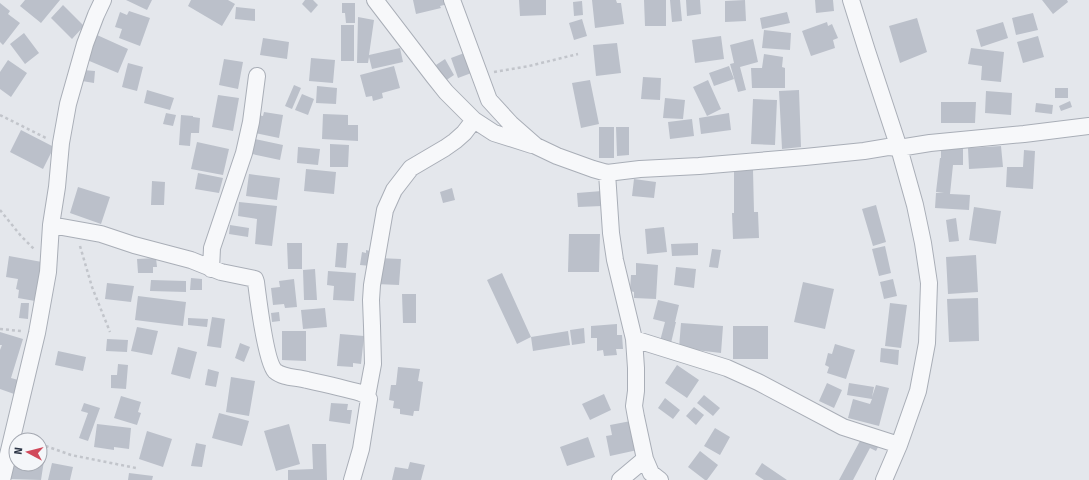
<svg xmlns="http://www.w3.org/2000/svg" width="1089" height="480" font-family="'Fira Sans',sans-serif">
	<rect width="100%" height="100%" fill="#e4e7ec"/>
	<path fill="#bbc0ca" d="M25,0H60L41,23L20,6Z
		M126,0H152L147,10Z
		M191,0H228L235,4L222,26L188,6Z
		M305,0H313L318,5L311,13L302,4Z
		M413,0H447L448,4L440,6L441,8L416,14Z
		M519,0H546V15L520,16Z
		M592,0H616L617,3H621L624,24L595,28Z
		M644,0H666V26H645Z
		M670,0H680L682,21L672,22Z
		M686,0H700L701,14L687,16Z
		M745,0L746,21L725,22V1Z
		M815,0H833L834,11L816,13Z
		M1042,0H1067L1068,2L1053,14Z
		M582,1L583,15L574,16L573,2Z
		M0,3L10,11L8,14L20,23L3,45L0,42Z
		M342,3H355V23H346L345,13H342Z
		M63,5L84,26L72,39L51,18Z
		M236,7L255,9V21L235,19Z
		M129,11L150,18L140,46L119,38L122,29L115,27L120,12L127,15Z
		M787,12L790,23L762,29L760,18Z
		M1033,13L1038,30L1016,35L1012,18Z
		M358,17L374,20L369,55L400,48L403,62L372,69L369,57L368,63H357Z
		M917,18L927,52L900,63L889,26Z
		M582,19L587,36L574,40L569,23Z
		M827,22L828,26L832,24L838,38L833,40L835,48L811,56L802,31Z
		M1003,22L1008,38L981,47L976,30Z
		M341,25H354V61H341Z
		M764,30L791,33L790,50L762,48Z
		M24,33L39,53L25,64L10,44Z
		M97,35L128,49L118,73L87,60Z
		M721,36L724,59L695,63L692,40Z
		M1038,36L1044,57L1023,63L1017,42Z
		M263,38L289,42L287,59L260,55Z
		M753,39L758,62L740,67L746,90L738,92L730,64L734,63L730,45Z
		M617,43L621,73L596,76L593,45Z
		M971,48L1004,52L1001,82L981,80L982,66L968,64Z
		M467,52L474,72L458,78L451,58Z
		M764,54L783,57L782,67L785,68V88H752L751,68H762Z
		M311,58L335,60L333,83L309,81Z
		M224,59L243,62L238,89L219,85Z
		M445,59L454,75L445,81L436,65Z
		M8,60L27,73L11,97L0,89V72Z
		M128,63L143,67L137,91L122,87Z
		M394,66L400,88L382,93L383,98L373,101L372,96L366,97L360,75Z
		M729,66L734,79L714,86L709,73Z
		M83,70L95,71L94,83L82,81Z
		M643,77L661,78L660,100L641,99Z
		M590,80L599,124L581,128L572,83Z
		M708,80L721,109L707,116L693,87Z
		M294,85L301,88L292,109L285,106Z
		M317,86L337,88L336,104L316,103Z
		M1055,88H1068V98H1055Z
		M147,90L174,98L170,110L144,103Z
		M799,90L801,147L782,149L779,91Z
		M986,91L1012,93L1011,115L985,113Z
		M302,94L314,99L308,115L295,110Z
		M218,95L239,98L233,131L212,127Z
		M665,98L685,100L683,119L663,118Z
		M753,99L777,100L775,145L751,144Z
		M1070,101L1072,107L1061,111L1059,106Z
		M941,102H976L975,123H941Z
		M1036,103L1053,105L1052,114L1035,112Z
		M264,112L283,115L279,138L255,133L258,115L263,116Z
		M166,113L176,115L173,126L163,124Z
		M729,113L731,130L701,134L699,118Z
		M323,114L348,115V125H358V141L322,139Z
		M181,115L193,116V117L200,118L199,133H191L190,146L179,145Z
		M692,119L694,136L670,139L668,122Z
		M599,127H614V158H599Z
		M616,127H629V155L617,156Z
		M21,130L54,147L43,169L10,152Z
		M255,139L283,145L280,160L252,154Z
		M197,142L229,149L223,175L191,169Z
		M330,144L349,145L348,167H330Z
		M1001,146L1003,167L969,169L968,148Z
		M298,147L320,149L318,165L297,163Z
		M941,147H963V165H953L950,194L970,195L969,210L935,208L936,193H944L936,192L940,158H941Z
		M1024,150L1035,151L1033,189L1006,187L1007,167H1023Z
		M306,169L336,172L334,194L304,191Z
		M753,170L754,212H758L759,238L733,239L732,213H734V171Z
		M198,173L223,178L219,193L195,189Z
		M249,174L280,178L277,200L246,196Z
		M634,179L656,182L654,198L632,196Z
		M152,181L165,182L164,205H151Z
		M78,187L110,197L101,224L70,213Z
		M452,188L455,200L443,203L440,192Z
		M602,191V206L578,207L577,193Z
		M239,202L277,206L272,246L255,244L257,219L238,216Z
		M876,205L886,242L873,246L862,209Z
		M974,207L1001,211L996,244L969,240Z
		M956,218L959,241L949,242L946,220Z
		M230,225L249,228L248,237L229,234Z
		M664,227L667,252L647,254L645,229Z
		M569,234H600L599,272H568Z
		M287,243H302V269H288Z
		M337,243H348L346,268L335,267Z
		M698,243V255L672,256L671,244Z
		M885,246L891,273L879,276L872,249Z
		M712,249L721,250L718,268L709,267Z
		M366,250L370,251L371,266L360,265L362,252L366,253Z
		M976,255L978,292L948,294L946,257Z
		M9,256L42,262L35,301L18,298L19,290L16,289L18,279L6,277Z
		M156,258L157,267H153V273H138L137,259Z
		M378,258L401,259L399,285L376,284Z
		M636,263L658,265L656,299L634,298V292L630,291L631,275H636Z
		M676,267L696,269L694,288L674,285Z
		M315,269L317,300H304L303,270Z
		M328,271L356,273L354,301L333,300L334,286L327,285Z
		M502,273L531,337L517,344L487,280Z
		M191,278L202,279V290H190Z
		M294,279L297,307L285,308L284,304L273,305L271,288L280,287L279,281Z
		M893,279L897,296L884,299L880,282Z
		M151,280L186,281V292L150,291Z
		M803,282L834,289L825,329L794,322Z
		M107,283L134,286L131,302L105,299Z
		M402,294H416V323H403Z
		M138,296L186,302L183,326L135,320Z
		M978,298L979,341L949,342L947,299Z
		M658,300L679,305L675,322H676L671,343L660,341L665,322L653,319Z
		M21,303H29L28,319L19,318Z
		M890,303L907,305L901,348L885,346Z
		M325,308L327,327L303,329L301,310Z
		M279,312L280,321L272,322L271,313Z
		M212,317L225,319L221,348L207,346Z
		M188,318L208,319L207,327L188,325Z
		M681,323L723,326L721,353L679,348Z
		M617,324V335H622L623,349H616L617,355L604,356L603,350L597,351V338H591V326Z
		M733,326H768V359H733Z
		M137,327L158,331L152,355L131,351Z
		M584,328L585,343L572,345L570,330Z
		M282,331H306V361L282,360Z
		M568,331L570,345L533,351L531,337Z
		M0,332L23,339L11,378L22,381L17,395L0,389V350L2,345H0Z
		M340,334L364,336L361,364L353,363V367L337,366Z
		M107,339L128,340L127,352L106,351Z
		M240,343L250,347L244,362L235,358Z
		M835,344L855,350L846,379L827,373L829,367L825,365L828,353L832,354Z
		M178,347L197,352L190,379L171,374Z
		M881,348L899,350L898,365L880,362Z
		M58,351L86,357L83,371L55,365Z
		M118,364L128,365L126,389L111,388V375H117Z
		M677,365L699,380L687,398L665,383Z
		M398,367L420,369L418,381L423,382L419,411H414L413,416L400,414V409L393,408L394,401L389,400L391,385H396Z
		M208,369L219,372L216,387L205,385Z
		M231,377L255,381L249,416L226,412Z
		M827,383L842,390L834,408L819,401Z
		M849,383L874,387L872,397L876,385L889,388L879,426L848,418L853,399L870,404L872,399L847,395Z
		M604,394L611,410L590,420L582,404Z
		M704,395L720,408L713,416L697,403Z
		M121,396L141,402L138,412L141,413L137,425L114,418Z
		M665,398L680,410L673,419L658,408Z
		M84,403L100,408L88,441L79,438L88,413L81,411Z
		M331,403L348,404L347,410H352L350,424L329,421Z
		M694,407L704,415L696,425L686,416Z
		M219,413L249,421L242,446L212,438Z
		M636,420L642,449L610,456L606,436L612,435L610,425Z
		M97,424L131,428L129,449L114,447V450L94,447Z
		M289,424L300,464L276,471L264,431Z
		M715,428L730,437L720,455L704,446Z
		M147,431L172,439L163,467L139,459Z
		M588,437L595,457L567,466L560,447Z
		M861,439L879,445L876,451L870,448L853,480H839Z
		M196,443L206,445L202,467L191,466Z
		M312,444H326L327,480H288V470L313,469Z
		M700,451L718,465L707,480H705L688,467Z
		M40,453L45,454L41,480L9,479L11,464H40Z
		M410,462L425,465L421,480H392L395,467L408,469Z
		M52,463L73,467L70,480H48Z
		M762,463L787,480H764L755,474Z
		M129,473L153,476L152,480H128Z"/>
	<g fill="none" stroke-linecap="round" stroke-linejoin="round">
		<g stroke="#a9aeb7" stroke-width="18">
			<path id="minor" d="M375,0L434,77L446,92L474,120L494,133L532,145
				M452,0L489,100L511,124L536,146L557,156L593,169L607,173L640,169L699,166L805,157L864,151L888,147L899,148L930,143L1024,134L1089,126
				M851,0L867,51L899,148L915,205L923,243L929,283L927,343L918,391L899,445L884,480
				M607,173L611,233L615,260L634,339L636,368V391L634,406L636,417L645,459L651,473L660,480
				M51,225L101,234L134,245L191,260L221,272L255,279L256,282C258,298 266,362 275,371C283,378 297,377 307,380C325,384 343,388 361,393L367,396L369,399L361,449L352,480
				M211,269L212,248L244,153L251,122L257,76
				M634,339L727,368L758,382L843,427L899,445
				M367,396L373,364L372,326L371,300L372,285L385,210L394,190L411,168L445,148L455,141L464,133L474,120
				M2,480L37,333L48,272L51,225L57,187L61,143L68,104L85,44L96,15L103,0
				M620,480L645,459"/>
		</g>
		<path stroke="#c2c5cb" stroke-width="2.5" stroke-dasharray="3 3" stroke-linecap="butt" d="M494,72L529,66L578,54
			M0,115L46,138
			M0,210L21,236L34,249
			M80,246L92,287L110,332
			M0,329L21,331
			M40,444L71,455L136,468"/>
		<use href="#minor" stroke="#f7f8fa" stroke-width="16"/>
	</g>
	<g transform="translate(28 452) rotate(277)"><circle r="19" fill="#f4f6f9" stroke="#a4a8b1"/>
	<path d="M0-3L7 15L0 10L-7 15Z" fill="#d1495b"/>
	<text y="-6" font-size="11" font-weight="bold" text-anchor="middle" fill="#2b3445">N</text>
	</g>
</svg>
